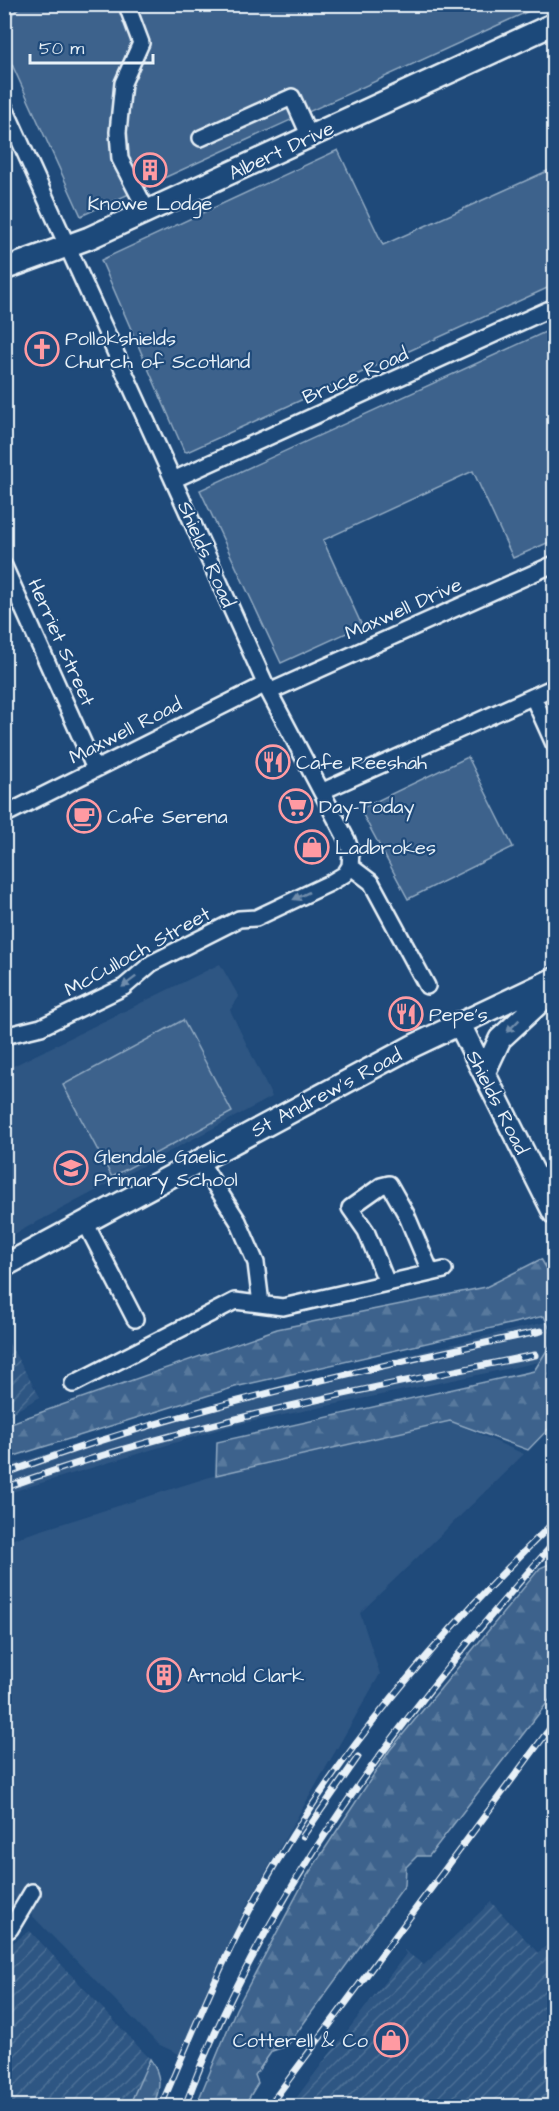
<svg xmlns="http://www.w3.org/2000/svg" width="559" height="2111" font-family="'Architects Daughter',sans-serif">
	<defs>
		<pattern id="industrial-furrows" width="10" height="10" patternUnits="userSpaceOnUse" patternTransform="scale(1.5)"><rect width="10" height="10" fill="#2e5683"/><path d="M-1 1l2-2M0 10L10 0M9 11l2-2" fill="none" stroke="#4c6f95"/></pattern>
		<pattern id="forest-firs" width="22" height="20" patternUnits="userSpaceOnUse" patternTransform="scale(1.5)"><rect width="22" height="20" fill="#3c628c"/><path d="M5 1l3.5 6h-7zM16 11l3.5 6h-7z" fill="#58799d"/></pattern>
	</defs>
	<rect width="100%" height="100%" fill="#1f4a7a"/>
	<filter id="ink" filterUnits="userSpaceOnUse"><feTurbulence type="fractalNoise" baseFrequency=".0167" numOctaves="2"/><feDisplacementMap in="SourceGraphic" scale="12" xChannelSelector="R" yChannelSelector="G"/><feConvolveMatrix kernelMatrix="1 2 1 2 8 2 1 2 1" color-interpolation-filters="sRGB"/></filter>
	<g filter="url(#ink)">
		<path fill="#2e5683" d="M220,964L239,997L230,1010L272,1097L5,1239V1070Z
			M554,1320V1359L230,1426L8,1493L5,1482L4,1467L144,1424L391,1359Z
			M450,1421L524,1454L360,1613L380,1674L246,1906L179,2054L158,2044L5,1888L4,1542L216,1475Z"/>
		<path fill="url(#industrial-furrows)" d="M4,1335L40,1397L5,1417H4Z
			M491,1902L538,1953L554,1939V2106H290L406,1954L404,1950L424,1965Z
			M30,1931L150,2059L129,2106H5V1948Z"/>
		<path fill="url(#forest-firs)" stroke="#92aac2" stroke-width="1.5" d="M541,1259L554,1281V1423L528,1450L450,1421L216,1475L217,1442L534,1371L554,1339L544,1316L235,1387L5,1459V1425L277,1329L486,1287Z
			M554,1562V1694L429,1856H417L406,1867L405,1885L287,2046L272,2051L255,2075L258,2083L244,2106H196L236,2009L307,1876L390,1750L540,1568Z
			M150,2059C162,2076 161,2088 153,2106H129Z"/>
		<path fill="#3c628c" stroke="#92aac2" stroke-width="1.5" d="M24,4L542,5L81,216L5,49C5,29 5,16 24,4Z
			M338,150L383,245L554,168V285L187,452L184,451L101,260Z
			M554,328V540L513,558L473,471L323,540L362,626L281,663L200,490Z
			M468,757L513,847L408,899L360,809Z
			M183,1020L232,1112L112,1177L63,1085Z"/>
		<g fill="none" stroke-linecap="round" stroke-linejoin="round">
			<g stroke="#e8f1f8" stroke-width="20">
				<path id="street" d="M129,11L141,43L123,83L118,132L120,159L147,211
					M4,106L269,692L347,840L351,852L350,866L371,882L427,986
					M201,138L292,97L310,137
					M173,480L554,307
					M4,566L95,769
					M269,692L554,564
					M533,697L554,744
					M323,791L554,687
					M4,815L266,684
					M4,1036L41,1027L124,987L152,963L239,919L256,918L330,883L345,874L350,866
					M199,1160L238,1221L256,1263L261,1304
					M85,1222L135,1319
					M387,1283L366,1231L350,1208L381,1186L389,1184L406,1214L431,1273
					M73,1384L235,1301L283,1307L444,1270
					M4,1932L10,1929L32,1892"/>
			</g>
			<g stroke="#e8f1f8" stroke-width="26">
				<path id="secondary" d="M4,269L89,238L554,24
					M459,1023L554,1213
					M484,1073L500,1039L554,989
					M4,1266L413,1046L554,979"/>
			</g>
			<use href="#street" stroke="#1f4a7a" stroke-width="15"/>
			<use href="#secondary" stroke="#1f4a7a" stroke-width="21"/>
			<g stroke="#e8f1f8" stroke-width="7">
				<path id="rail" d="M4,1474C177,1409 361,1370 541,1331
					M4,1488C176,1426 357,1390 535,1355
					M303,1836L358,1757
					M161,2106C191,2036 220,1964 257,1896C334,1756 440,1633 554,1522
					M185,2106C264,1893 404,1711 554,1543
					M269,2106L554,1723"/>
			</g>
			<use href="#rail" stroke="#1f4a7a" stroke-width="4.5" stroke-dasharray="14" stroke-linecap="butt"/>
		</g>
		<defs><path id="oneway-solid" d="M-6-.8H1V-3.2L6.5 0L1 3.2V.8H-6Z" transform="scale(1.5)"/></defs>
		<g fill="#6f8dac">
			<use href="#oneway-solid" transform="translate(301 896) rotate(155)"/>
			<use href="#oneway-solid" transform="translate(129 982) rotate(143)"/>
			<use href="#oneway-solid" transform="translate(513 1026) rotate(135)"/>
		</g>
	</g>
	<defs>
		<g id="building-ring" transform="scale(1.725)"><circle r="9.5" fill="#1f4a7a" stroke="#ff9aa2" stroke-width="1.5"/><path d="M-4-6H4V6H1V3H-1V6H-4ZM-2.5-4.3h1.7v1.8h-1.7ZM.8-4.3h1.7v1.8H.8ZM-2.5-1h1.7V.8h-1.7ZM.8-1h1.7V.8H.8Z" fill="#ff9aa2"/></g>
		<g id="church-ring" transform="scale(1.725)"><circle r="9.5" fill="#1f4a7a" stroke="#ff9aa2" stroke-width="1.5"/><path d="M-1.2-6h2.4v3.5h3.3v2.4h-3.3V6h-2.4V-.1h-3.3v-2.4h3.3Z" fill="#ff9aa2"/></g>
		<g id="restaurant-ring" transform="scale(1.725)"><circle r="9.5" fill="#1f4a7a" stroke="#ff9aa2" stroke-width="1.5"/><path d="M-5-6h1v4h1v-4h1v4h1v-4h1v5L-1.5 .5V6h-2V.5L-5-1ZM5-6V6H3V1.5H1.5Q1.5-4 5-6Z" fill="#ff9aa2"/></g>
		<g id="supermarket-ring" transform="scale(1.725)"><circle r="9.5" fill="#1f4a7a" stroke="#ff9aa2" stroke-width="1.5"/><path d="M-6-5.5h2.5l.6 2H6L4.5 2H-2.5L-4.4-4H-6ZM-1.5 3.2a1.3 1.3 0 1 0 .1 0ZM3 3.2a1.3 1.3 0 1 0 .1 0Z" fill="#ff9aa2"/></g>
		<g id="cafe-ring" transform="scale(1.725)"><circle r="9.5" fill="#1f4a7a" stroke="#ff9aa2" stroke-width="1.5"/><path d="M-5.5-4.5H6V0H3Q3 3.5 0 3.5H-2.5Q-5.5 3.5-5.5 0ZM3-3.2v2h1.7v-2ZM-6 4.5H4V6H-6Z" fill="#ff9aa2"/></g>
		<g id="shop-ring" transform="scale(1.725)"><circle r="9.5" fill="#1f4a7a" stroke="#ff9aa2" stroke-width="1.5"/><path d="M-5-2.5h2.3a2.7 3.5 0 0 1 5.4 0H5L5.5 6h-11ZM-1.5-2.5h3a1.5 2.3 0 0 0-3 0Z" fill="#ff9aa2"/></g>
		<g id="school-ring" transform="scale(1.725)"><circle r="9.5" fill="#1f4a7a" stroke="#ff9aa2" stroke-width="1.5"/><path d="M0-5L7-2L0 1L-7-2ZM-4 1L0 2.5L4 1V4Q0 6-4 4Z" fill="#ff9aa2"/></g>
	</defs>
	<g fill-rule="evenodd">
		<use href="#building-ring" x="150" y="170"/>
		<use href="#church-ring" x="42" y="349"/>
		<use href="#restaurant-ring" x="273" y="762"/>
		<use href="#supermarket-ring" x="296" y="806"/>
		<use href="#cafe-ring" x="84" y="816"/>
		<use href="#shop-ring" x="312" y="847"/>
		<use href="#restaurant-ring" x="406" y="1014"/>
		<use href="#school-ring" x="71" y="1168"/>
		<use href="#building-ring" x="164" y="1675"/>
		<use href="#shop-ring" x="391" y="2040"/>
	</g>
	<g text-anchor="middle" stroke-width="4.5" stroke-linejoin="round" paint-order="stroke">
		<g font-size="20" fill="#e8f1f8" stroke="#1f4a7a">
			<text transform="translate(281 150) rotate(-25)" y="7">Albert Drive</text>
			<text transform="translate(355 375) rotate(-24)" y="7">Bruce Road</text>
			<text transform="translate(207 554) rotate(66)" y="7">Shields Road</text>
			<text transform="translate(403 608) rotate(-24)" y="7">Maxwell Drive</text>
			<text transform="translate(62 642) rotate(66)" y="7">Herriet Street</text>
			<text transform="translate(125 730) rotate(-27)" y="7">Maxwell Road</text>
			<text transform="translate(137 951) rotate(-29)" y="7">McCulloch Street</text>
			<text transform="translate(326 1092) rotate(-28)" y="7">St Andrew's Road</text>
			<text transform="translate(498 1102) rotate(63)" y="7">Shields Road</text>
		</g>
		<g font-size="20" fill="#e8f1f8" stroke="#1f4a7a" text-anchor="start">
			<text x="150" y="210" text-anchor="middle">Knowe Lodge</text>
			<text x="65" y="345">Pollokshields<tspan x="65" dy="23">Church of Scotland</tspan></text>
			<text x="296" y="769">Cafe Reeshah</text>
			<text x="319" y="813">Day-Today</text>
			<text x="107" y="823">Cafe Serena</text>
			<text x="335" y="854">Ladbrokes</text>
			<text x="429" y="1021">Pepe's</text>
			<text x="94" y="1163">Glendale Gaelic<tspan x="94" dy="23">Primary School</tspan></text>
			<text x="187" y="1682">Arnold Clark</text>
			<text x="368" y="2047" text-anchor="end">Cotterell &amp; Co</text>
		</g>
	</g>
	<rect width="559" height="2111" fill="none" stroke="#1f4a7a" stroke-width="24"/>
	<rect x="12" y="12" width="535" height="2087" fill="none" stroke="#e8f1f8" stroke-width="2" filter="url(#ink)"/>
	<path d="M30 54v9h123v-9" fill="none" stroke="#e8f1f8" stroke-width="3"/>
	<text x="39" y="54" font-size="18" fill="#e8f1f8" stroke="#1f4a7a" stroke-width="4.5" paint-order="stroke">50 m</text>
</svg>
